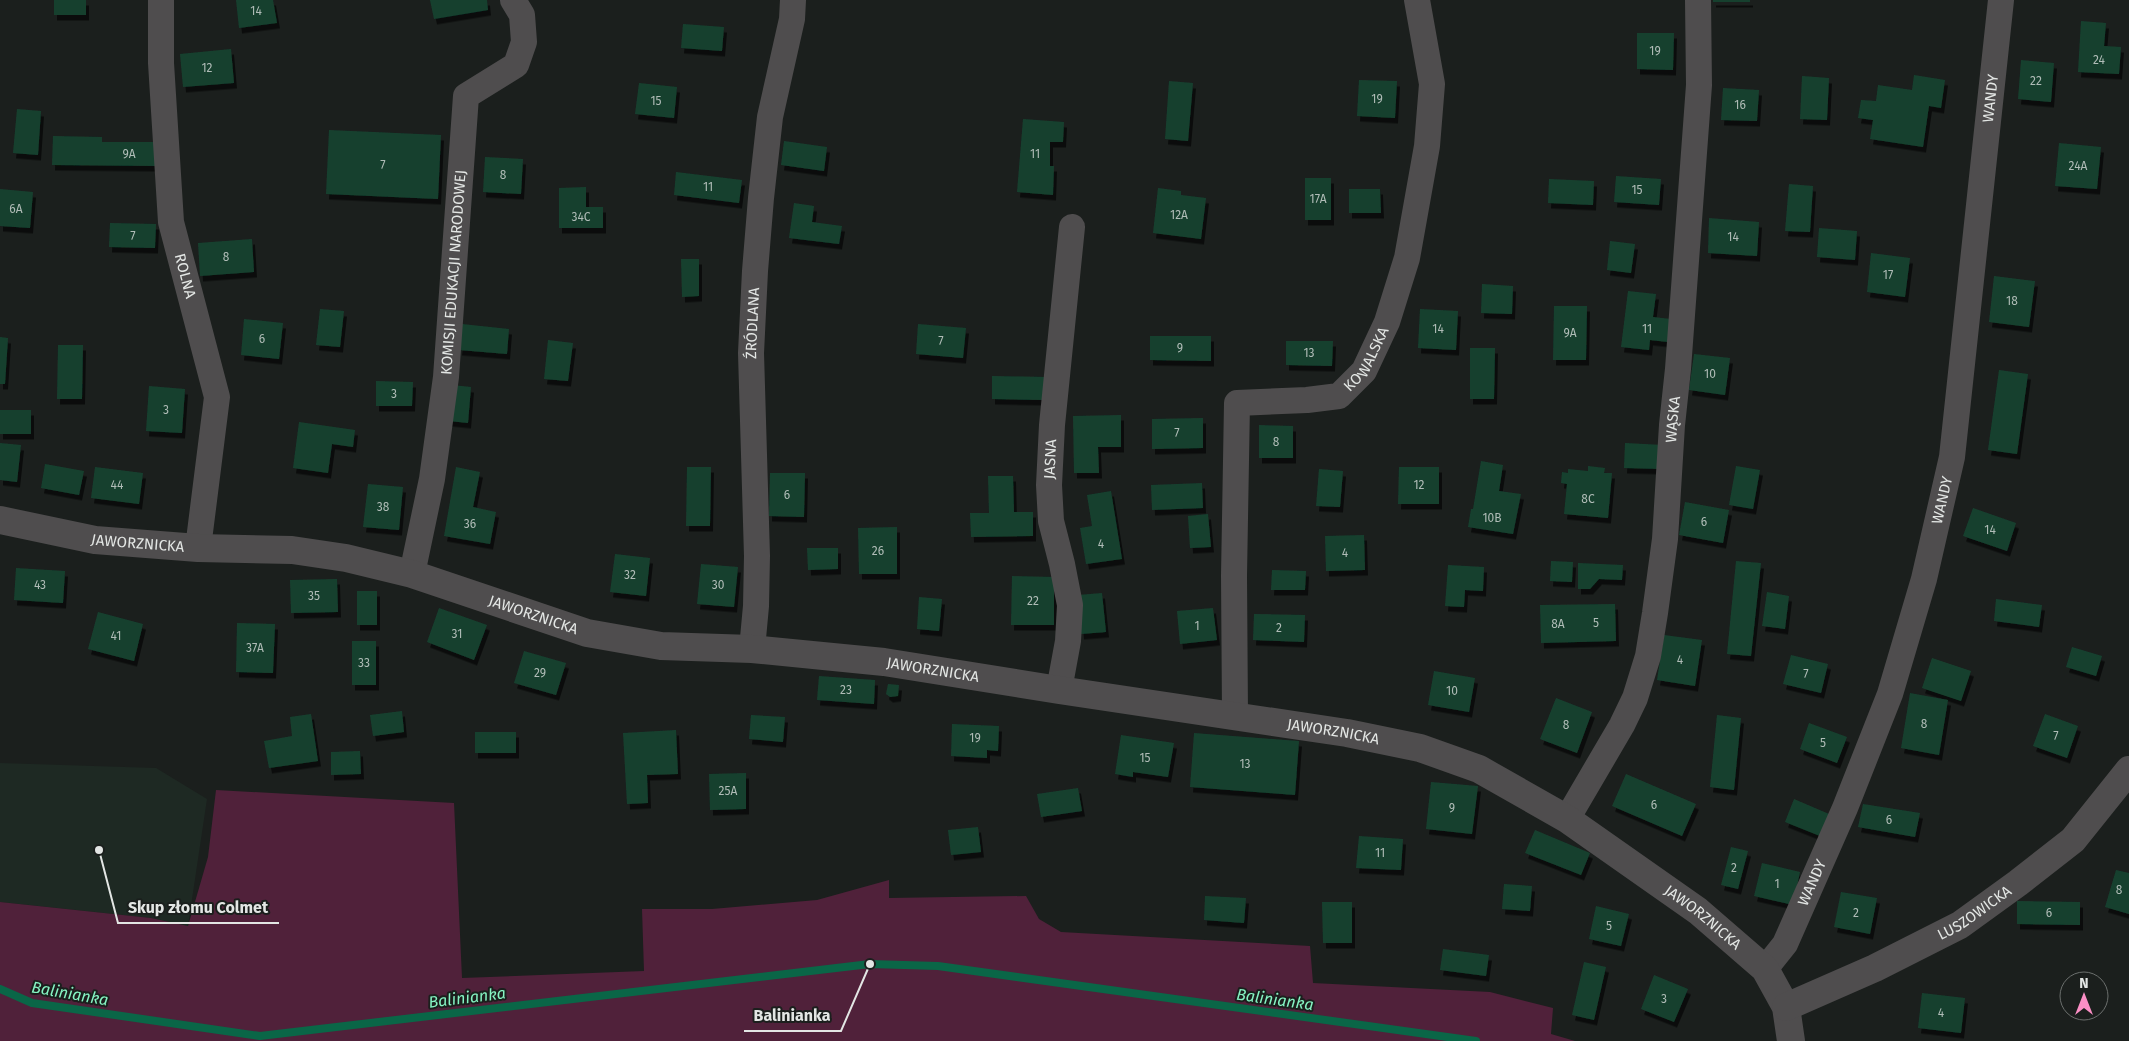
<svg xmlns="http://www.w3.org/2000/svg" width="2129" height="1041" font-family="'Fira Sans',sans-serif">
	<defs>
		<filter id="shadow"><feDropShadow dx="3" dy="5.5" stdDeviation="0" flood-color="#0009"/></filter>
	</defs>
	<rect width="100%" height="100%" fill="#1b1f1d"/>
	<path fill="#1e2923" d="M0,763L156,768L207,799L188,926L151,918L0,902Z"/>
	<path fill="#50213a" d="M216,790L454,803L462,978L644,971L642,909H712L817,900L889,880V898L1026,896L1039,919L1061,932L1310,946L1313,983L1490,992L1553,1008L1551,1034L1575,1041H0V902L151,918L188,926L208,857Z"/>
	<g fill="none" stroke-linecap="round" stroke-linejoin="round">
		<path stroke="#0a6647" stroke-width="8" d="M0,989L32,1003L260,1036L870,964L938,966L1476,1041"/>
	</g>
	<path fill="#16402f" filter="url(#shadow)" d="M54,0H86V15H54Z
		M236,0H273L277,23L239,28Z
		M430,0H487L488,10L434,19Z
		M1713,0H1750V2H1713Z
		M2081,21L2106,23L2104,46L2121,47L2119,74L2078,72Z
		M683,24L724,27L722,51L681,48Z
		M1637,33H1674L1673,70L1637,69Z
		M231,49L234,83L183,87L180,54Z
		M2021,60L2054,63L2051,102L2018,99Z
		M1914,75L1945,80L1941,108L1929,106L1923,147L1870,139L1873,120L1858,118L1861,100L1876,101L1878,85L1912,90Z
		M1802,76L1829,78L1827,120L1800,119Z
		M1359,80L1397,81L1395,118L1357,116Z
		M1169,81L1193,83L1188,141L1165,139Z
		M639,83L677,87L674,118L635,114Z
		M1723,88L1759,90L1757,121L1721,120Z
		M17,109L41,111L38,155L13,153Z
		M1023,119L1064,122L1063,142H1050V166H1054L1053,195L1017,192Z
		M329,130L441,135L438,199L326,194Z
		M53,136L102,137V142H157V166L52,165Z
		M784,141L827,147L824,171L781,165Z
		M2059,143L2101,147L2097,189L2055,186Z
		M485,157L523,159L521,194L483,192Z
		M676,172L742,180L739,203L674,195Z
		M1616,176L1661,179L1659,205L1614,202Z
		M1305,178H1331V220H1305Z
		M1549,179L1594,181L1593,205L1548,203Z
		M1789,184L1813,186L1810,232L1785,231Z
		M586,187V207H603V228H559V188Z
		M1158,188L1181,191V195L1206,198L1201,239L1153,233Z
		M0,189L33,192L30,228L0,226Z
		M1349,189H1380L1381,213H1349Z
		M794,203L814,206L812,222L842,226L839,244L789,238Z
		M1709,218L1759,222L1757,256L1708,253Z
		M110,223L156,224L155,248L109,247Z
		M1819,228L1857,231L1855,260L1817,257Z
		M252,239L254,272L200,276L198,243Z
		M1610,241L1635,244L1631,273L1607,270Z
		M1871,253L1910,258L1905,297L1867,292Z
		M681,259H699V296L682,297Z
		M1994,276L2035,281L2029,327L1989,322Z
		M1482,284L1513,286L1512,314L1481,313Z
		M1628,291L1656,294L1653,317L1671,319L1668,342L1650,340L1649,350L1621,347Z
		M1554,306H1587L1586,360H1553Z
		M320,309L344,311L340,347L316,345Z
		M1420,309L1458,311L1456,350L1418,348Z
		M244,319L283,323L279,359L241,355Z
		M462,324L509,329L507,354L459,350Z
		M918,324L966,328L963,358L916,354Z
		M1150,336H1211V361L1150,360Z
		M0,337L8,338L5,384H0Z
		M548,340L573,343L568,381L544,379Z
		M1286,341H1333L1332,366L1286,365Z
		M58,345H83L82,399H57Z
		M1470,348H1495L1494,399H1470Z
		M1694,354L1730,358L1725,395L1689,390Z
		M1999,370L2028,374L2017,454L1988,450Z
		M992,376L1046,377L1045,400L992,399Z
		M376,381L413,382L412,406H376Z
		M452,385L471,387L468,423L449,421Z
		M149,386L185,389L182,433L146,431Z
		M0,410H31V434H0Z
		M1121,415V447H1098L1099,473H1074L1073,416Z
		M1203,418V448L1152,449V419Z
		M299,422L355,430L353,447L332,444L328,473L293,468Z
		M1259,425L1293,426V458H1259Z
		M0,443L21,445L17,482L0,480Z
		M1625,443L1663,445L1662,469L1624,468Z
		M1481,461L1503,465L1499,491L1521,494L1513,534L1468,527L1471,509H1473Z
		M45,464L84,471L79,495L41,488Z
		M1588,466L1605,468L1604,473H1612L1608,518L1564,514L1567,484L1561,483L1562,472L1568,473V469L1588,471Z
		M1736,466L1760,470L1753,509L1729,505Z
		M95,467L143,473L139,504L91,498Z
		M456,467L480,472L473,507L496,512L490,544L444,536Z
		M687,467H711L710,526H686Z
		M1399,467H1439V504H1398Z
		M1319,469L1343,471L1340,507L1316,506Z
		M770,473H805L804,517L769,516Z
		M988,476H1013L1014,512H1033V536L971,537L970,513H989Z
		M1202,483L1203,508L1152,510L1151,485Z
		M368,484L403,487L399,530L363,527Z
		M1111,491L1122,559L1086,564L1080,528L1092,526L1087,495Z
		M1685,502L1729,510L1723,543L1679,535Z
		M1973,508L2016,523L2007,551L1963,536Z
		M1208,514L1211,547L1190,548L1188,516Z
		M897,527V574H859L858,528Z
		M1364,535L1365,570L1326,571L1325,536Z
		M807,548H838V569L808,570Z
		M615,554L650,558L646,596L610,592Z
		M1551,561L1573,562L1572,582L1550,581Z
		M1736,561L1761,563L1751,656L1727,654Z
		M1578,563L1623,565L1622,580L1599,579L1590,589H1578Z
		M701,564L738,567L734,607L697,604Z
		M1448,565L1484,567L1483,591L1465,590L1464,607L1445,606Z
		M16,568L65,571L63,603L14,600Z
		M1272,570L1306,571L1305,590H1271Z
		M1012,576L1054,577V625H1011Z
		M337,579L338,612L291,613L290,580Z
		M357,591H377V625H357Z
		M1767,592L1789,596L1785,629L1762,626Z
		M1102,593L1106,632L1081,634L1078,595Z
		M919,597L942,599L939,631L917,629Z
		M1996,599L2042,605L2039,627L1994,621Z
		M1615,604L1616,641L1541,643L1540,605Z
		M439,608L487,625L474,660L427,642Z
		M1213,608L1217,640L1180,644L1177,611Z
		M98,612L143,624L134,661L88,649Z
		M1254,614L1305,615L1304,642L1253,640Z
		M237,623L275,624L273,673L236,672Z
		M1664,635L1702,640L1695,686L1657,680Z
		M352,641H376V685H352Z
		M2072,647L2102,656L2096,676L2066,667Z
		M524,651L566,663L556,695L514,683Z
		M1791,655L1828,664L1821,693L1783,684Z
		M1932,658L1971,671L1961,701L1922,688Z
		M1434,671L1475,678L1469,712L1428,705Z
		M819,676L875,680L874,704L817,700Z
		M888,684L899,685L898,696L890,697L886,694Z
		M1910,693L1948,700L1939,755L1901,748Z
		M1556,698L1592,712L1577,753L1540,739Z
		M402,711L404,732L373,736L370,715Z
		M311,714L318,761L269,768L264,741L292,736L290,717Z
		M2045,714L2078,726L2067,758L2033,746Z
		M751,715L785,717L783,742L749,739Z
		M1717,715L1741,718L1734,790L1710,787Z
		M1809,723L1847,737L1837,763L1800,749Z
		M952,724L999,726L998,751L987,750V758L951,756Z
		M676,730L678,774L647,775L648,803L627,804L623,733Z
		M475,732H516V753H475Z
		M1194,733L1299,741L1295,795L1190,787Z
		M1121,735L1174,743L1168,777L1133,772V777L1115,774Z
		M360,751L361,774L331,775V752Z
		M746,773V809L710,810L709,774Z
		M1626,774L1696,804L1682,836L1612,806Z
		M1431,782L1478,786L1472,834L1426,829Z
		M1078,788L1082,811L1041,817L1037,794Z
		M1794,799L1829,814L1820,836L1785,822Z
		M1863,804L1920,813L1915,837L1858,827Z
		M978,827L981,852L951,855L948,830Z
		M1535,830L1590,853L1581,875L1525,853Z
		M1359,836L1403,839L1401,870L1356,868Z
		M1731,847L1748,851L1738,889L1721,885Z
		M1762,863L1800,872L1793,905L1754,896Z
		M2116,870L2129,873V914L2105,907Z
		M1504,884L1532,886L1530,911L1502,909Z
		M1841,892L1877,898L1870,934L1834,927Z
		M1205,896L1246,898L1244,923L1204,920Z
		M2017,901L2080,902V925L2017,924Z
		M1322,902H1352V943H1323Z
		M1596,906L1629,914L1621,946L1589,939Z
		M1443,949L1489,955L1486,976L1440,970Z
		M1584,962L1606,967L1594,1020L1572,1015Z
		M1654,975L1688,989L1674,1022L1641,1009Z
		M1922,993L1965,998L1961,1033L1918,1028Z"/>
	<g fill="none" stroke-linecap="round" stroke-linejoin="round">
		<g stroke="#4f4d4e" stroke-width="26">
			<path id="s1" d="M161,0V63L171,222L217,397L198,548"/>
			<path id="s2" d="M412,574L432,479L446,377L466,96L516,65L524,42L522,15L513,0"/>
			<path id="s3" d="M752,649L756,606L757,556L751,353L755,271L761,198L770,117L792,19L793,0"/>
			<path id="s4" d="M1059,690L1068,641L1070,605L1062,564L1051,521L1049,485L1052,425L1072,227"/>
			<path id="s5" d="M1235,715L1234,576L1237,403L1307,400L1339,396L1364,371L1387,322L1407,258L1427,146L1432,84L1417,0"/>
			<path id="s6" d="M1567,819L1622,725L1635,698L1648,656L1655,613L1665,539L1672,425L1678,369L1699,85L1698,0"/>
			<path id="s7" d="M1765,969L1785,944L1845,808L1890,694L1924,579L1952,457L2001,0"/>
		</g>
		<g stroke="#4f4d4e" stroke-width="28">
			<path id="s8" d="M0,520L95,540L198,548L292,550L346,558L412,574L587,633L661,646L752,649L884,662L1059,690L1347,733L1420,748L1479,769L1567,819L1698,911L1765,969L1786,1007L1791,1041"/>
			<path id="s9" d="M1786,1007L1875,968L1960,925L2018,883L2073,840L2129,770"/>
		</g>
	</g>
	<g text-anchor="middle" stroke-width="4" stroke-linejoin="round" paint-order="stroke">
		<g font-size="12" fill="#b0bcb7">
			<text x="256" y="15">14</text>
			<text x="1655" y="55">19</text>
			<text x="2099" y="64">24</text>
			<text x="207" y="72">12</text>
			<text x="2036" y="85">22</text>
			<text x="1377" y="103">19</text>
			<text x="656" y="105">15</text>
			<text x="1740" y="109">16</text>
			<text x="129" y="158">9A</text>
			<text x="1035" y="158">11</text>
			<text x="383" y="169">7</text>
			<text x="2078" y="170">24A</text>
			<text x="503" y="179">8</text>
			<text x="708" y="191">11</text>
			<text x="1637" y="194">15</text>
			<text x="1318" y="203">17A</text>
			<text x="16" y="213">6A</text>
			<text x="1179" y="219">12A</text>
			<text x="581" y="221">34C</text>
			<text x="133" y="240">7</text>
			<text x="1733" y="241">14</text>
			<text x="226" y="261">8</text>
			<text x="1888" y="279">17</text>
			<text x="2012" y="305">18</text>
			<text x="1438" y="333">14</text>
			<text x="1647" y="333">11</text>
			<text x="1570" y="337">9A</text>
			<text x="262" y="343">6</text>
			<text x="941" y="345">7</text>
			<text x="1180" y="352">9</text>
			<text x="1309" y="357">13</text>
			<text x="1710" y="378">10</text>
			<text x="394" y="398">3</text>
			<text x="166" y="414">3</text>
			<text x="1177" y="437">7</text>
			<text x="1276" y="446">8</text>
			<text x="117" y="489">44</text>
			<text x="1419" y="489">12</text>
			<text x="787" y="499">6</text>
			<text x="1588" y="503">8C</text>
			<text x="383" y="511">38</text>
			<text x="1492" y="522">10B</text>
			<text x="1704" y="526">6</text>
			<text x="470" y="528">36</text>
			<text x="1990" y="534">14</text>
			<text x="1101" y="548">4</text>
			<text x="878" y="555">26</text>
			<text x="1345" y="557">4</text>
			<text x="630" y="579">32</text>
			<text x="40" y="589">43</text>
			<text x="718" y="589">30</text>
			<text x="314" y="600">35</text>
			<text x="1033" y="605">22</text>
			<text x="1596" y="627">5</text>
			<text x="1558" y="628">8A</text>
			<text x="1197" y="630">1</text>
			<text x="1279" y="632">2</text>
			<text x="457" y="638">31</text>
			<text x="116" y="640">41</text>
			<text x="255" y="652">37A</text>
			<text x="1680" y="664">4</text>
			<text x="364" y="667">33</text>
			<text x="540" y="677">29</text>
			<text x="1806" y="678">7</text>
			<text x="846" y="694">23</text>
			<text x="1452" y="695">10</text>
			<text x="1924" y="728">8</text>
			<text x="1566" y="729">8</text>
			<text x="2056" y="740">7</text>
			<text x="975" y="742">19</text>
			<text x="1823" y="747">5</text>
			<text x="1145" y="762">15</text>
			<text x="1245" y="768">13</text>
			<text x="728" y="795">25A</text>
			<text x="1654" y="809">6</text>
			<text x="1452" y="812">9</text>
			<text x="1889" y="824">6</text>
			<text x="1380" y="857">11</text>
			<text x="1734" y="872">2</text>
			<text x="1777" y="888">1</text>
			<text x="2119" y="894">8</text>
			<text x="1856" y="917">2</text>
			<text x="2049" y="917">6</text>
			<text x="1609" y="930">5</text>
			<text x="1664" y="1003">3</text>
			<text x="1941" y="1017">4</text>
		</g>
		<g font-size="15" fill="#e3e6e4" stroke="#1b1f1d">
			<text dy="5" stroke="none"><textPath href="#s7" startOffset="909">WANDY</textPath></text>
			<text dy="5" stroke="none"><textPath href="#s2" startOffset="305">KOMISJI EDUKACJI NARODOWEJ</textPath></text>
			<text dy="5" stroke="none"><textPath href="#s1" startOffset="278">ROLNA</textPath></text>
			<text dy="5" stroke="none"><textPath href="#s3" startOffset="326">ŹRÓDLANA</textPath></text>
			<text dy="5" stroke="none"><textPath href="#s5" startOffset="461">KOWALSKA</textPath></text>
			<text dy="5" stroke="none"><textPath href="#s6" startOffset="421">WĄSKA</textPath></text>
			<text dy="5" stroke="none"><textPath href="#s4" startOffset="234">JASNA</textPath></text>
			<text dy="5" stroke="none"><textPath href="#s7" startOffset="504">WANDY</textPath></text>
			<text dy="5" stroke="none"><textPath href="#s8" startOffset="140">JAWORZNICKA</textPath></text>
			<text dy="5" stroke="none"><textPath href="#s8" startOffset="545">JAWORZNICKA</textPath></text>
			<text dy="5" stroke="none"><textPath href="#s8" startOffset="950">JAWORZNICKA</textPath></text>
			<text dy="5" stroke="none"><textPath href="#s8" startOffset="1355">JAWORZNICKA</textPath></text>
			<text dy="5" stroke="none"><textPath href="#s7" startOffset="99">WANDY</textPath></text>
			<text dy="5" stroke="none"><textPath href="#s9" startOffset="211">LUSZOWICKA</textPath></text>
			<text dy="5" stroke="none"><textPath href="#s8" startOffset="1775">JAWORZNICKA</textPath></text>
		</g>
		<g font-size="16" font-style="italic" fill="#86f4c3" stroke="#1b1f1d">
			<text transform="translate(70 993) rotate(10)" y="6">Balinianka</text>
			<text transform="translate(467 997) rotate(-7)" y="6">Balinianka</text>
			<text transform="translate(1275 999) rotate(8)" y="6">Balinianka</text>
		</g>
	</g>
	<path fill="none" stroke="#e3e6e4" stroke-width="2" d="M99 850L118 923H279M870 964L841 1031H744"/>
	<g fill="#e3e6e4" stroke="#1b1f1d" stroke-width="2">
		<circle cx="99" cy="850" r="5"/>
		<circle cx="870" cy="964" r="5"/>
	</g>
	<g font-size="16" text-anchor="middle" font-weight="bold" fill="#e3e6e4" stroke="#1b1f1d" stroke-width="4" stroke-linejoin="round" paint-order="stroke">
		<text x="198" y="913">Skup złomu Colmet</text>
		<text x="792" y="1021">Balinianka</text>
	</g>
	<g transform="translate(2084 996)"><circle r="24" fill="#1b1f1d" stroke="#6b6f6d"/>
	<path d="M0-4L9 19L0 12L-9 19Z" fill="#fb8fc5"/>
	<text y="-8" font-size="14" font-weight="bold" text-anchor="middle" fill="#e3e6e4">N</text>
	</g>
</svg>
